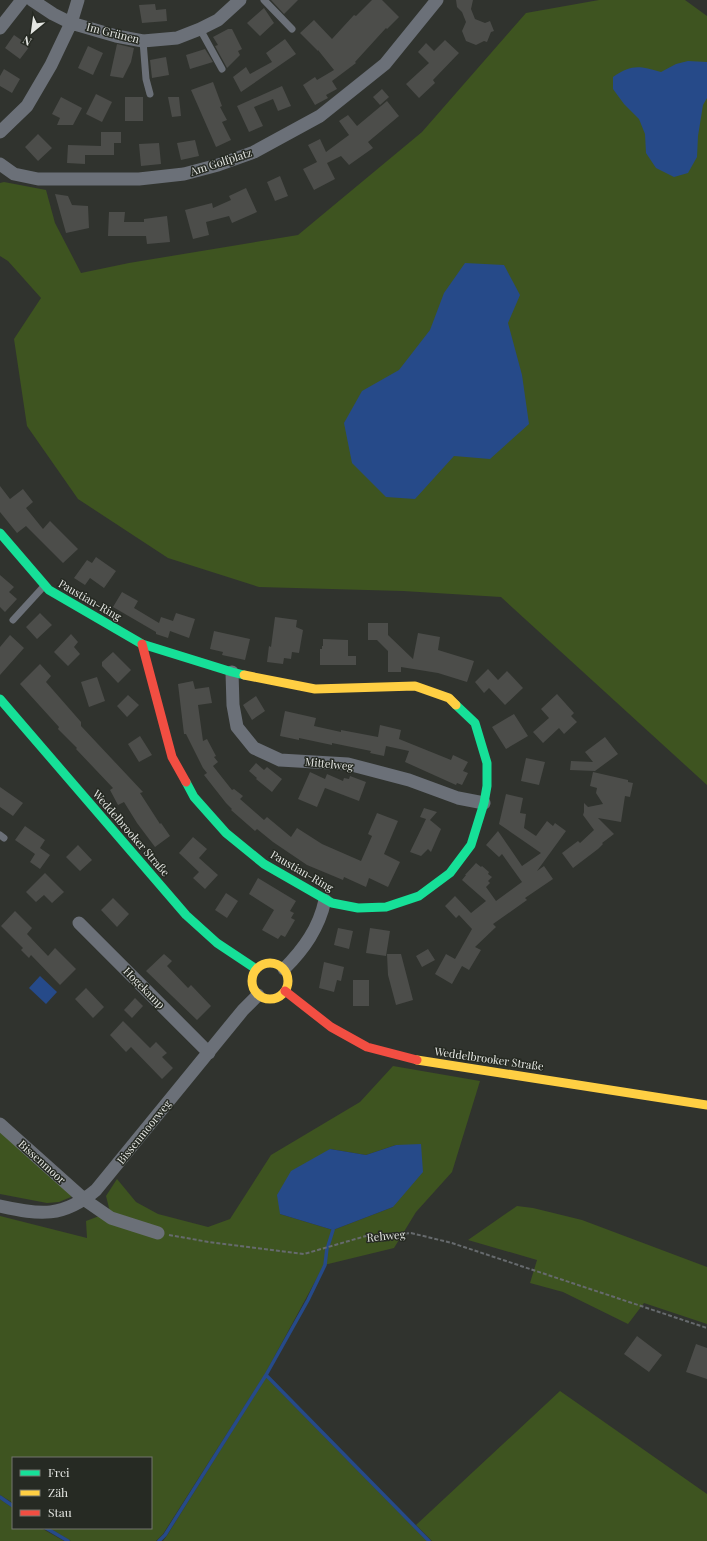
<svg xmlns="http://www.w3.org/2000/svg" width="707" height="1541" font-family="'Playfair Display',serif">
	<rect width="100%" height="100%" fill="#30332e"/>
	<path fill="#3e5420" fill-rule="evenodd" d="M599,0H685L707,16V785L501,597L403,591L259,587L168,558L78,499L27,426L14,339L41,298L8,261L0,256V183L4,182L46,190L55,223L81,273L129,263L298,235L422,132L526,13Z
		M393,1066L480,1081L452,1172L416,1212L394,1248L324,1265L265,1374L163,1534L156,1541H71L49,1528H151V1458H13V1503L0,1495V1216L87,1238L86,1221L110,1212L106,1196L117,1179L136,1202L158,1214L208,1227L230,1219L271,1155L360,1102ZM396,1145L393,1207L333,1230L280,1214L330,1149L366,1155Z
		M0,1128L70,1191L71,1197L59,1202L47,1203L0,1194Z
		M517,1206L533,1208L582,1220L707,1267V1324L644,1303L628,1324L563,1292L530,1283L537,1260L468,1240Z
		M266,1377L427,1541H163L166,1537Z
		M560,1391L707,1494V1541H432L416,1525Z
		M0,1499L13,1508V1528H41L64,1541H0Z"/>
	<path fill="#264a89" d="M688,61L707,62V98L703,105L698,136L697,157L688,173L674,177L656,168L646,153L645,134L639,119L624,104L613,89V77C632,64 639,66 661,72L676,64Z
		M465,263L504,265L520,295L508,323L522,375L529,424L490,459L454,456L415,499L386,497L352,463L344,423L362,391L399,370L430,330L444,293Z
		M40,976L57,992L46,1004L29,988Z
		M421,1144L423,1172L393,1207L333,1230L280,1214L277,1195L291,1171L330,1149L366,1155L396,1145Z"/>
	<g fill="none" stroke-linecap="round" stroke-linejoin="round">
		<path stroke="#264a89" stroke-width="3.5" d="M328,1246L333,1230
			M327,1248L325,1265L308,1300L266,1375L429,1541
			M0,1497L13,1506
			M46,1528L68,1541
			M159,1541L165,1535L266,1375"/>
	</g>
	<path fill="#4c4d4a" d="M271,0H298L284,14Z
		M372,0H382L399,17L387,29L386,28L355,62L356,63L332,81L337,89L326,95L328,98L315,105L303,85L315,77L317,80L334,70L318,50V51L300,33L314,20L332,39L354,15L356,16Z
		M456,0H473L471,9L475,19L485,23L490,21L494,31L491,32L487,42L484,41L476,45L466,41L462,31L466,22L462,12L457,7Z
		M155,4L156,10L166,9L167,21L142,23L139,5Z
		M264,8L274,23L260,36L247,23Z
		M228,29H232L242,49L238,51L240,55L227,68L215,46L218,45L213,37Z
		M14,35L30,46L20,59L5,48Z
		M285,39L296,54L241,92L233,77L246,67L250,74L272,62L266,53Z
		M445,40L459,53L433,80L435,83L419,98L406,84L429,63L418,52L426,43L434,51Z
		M117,44L134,48L131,62L123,78L110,76Z
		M88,46L103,53L93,75L78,68Z
		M205,49L213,62L190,69L186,55Z
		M166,57L169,75L152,78L150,60Z
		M4,69L20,79L12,93L0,86V76Z
		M213,82L222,106L220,107L227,120L222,122L231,140L216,147L191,90Z
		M282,86L291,106L278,111L273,99L254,107L263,126L249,132L237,106Z
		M382,89L389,97L380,105L373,97Z
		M96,94L112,102L102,122L86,114Z
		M61,97L82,108L73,125H57L60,118L52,114Z
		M125,97H143V121H125Z
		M168,97H179L181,116L172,117Z
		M387,101L399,116L368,142L373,148L349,165L341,156L327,163L335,179L314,190L303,169L317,162L308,145L320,139L326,152L349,135L339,121L348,115L357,126Z
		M101,132H121V143H114V155H85V164L67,163L68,145L101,146Z
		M38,134L52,148L38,161L25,147Z
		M195,140L199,156L181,160L177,143Z
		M159,143L161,164L141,166L139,144Z
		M280,176L288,196L275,201L267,182Z
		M246,188L257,212L232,223L229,216L206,222L209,235L193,239L185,210L212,203L213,208L231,200L229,196Z
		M55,194L68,196L72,205L88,206L89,228L66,233Z
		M109,212H125L124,222H144V219L167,216L170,242L147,244L146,236H108Z
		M0,486L10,499L23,489L33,502L26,508L43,529L50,521L78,549L63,563L26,526L17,533L0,512Z
		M96,557L116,571L104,588L90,578L85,585L74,578L87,560L92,563Z
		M0,575L14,587L9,592L17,599L5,612L0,607Z
		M122,592L138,601L134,608L159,623L161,617L173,621L176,613L195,619L189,638L170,631L168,638L156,634V632L113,607Z
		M40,613L52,625L37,639L26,627Z
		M275,617L297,620L296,627L303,630L299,653L292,652L291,659L284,658L283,664L267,662L269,646L271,647Z
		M368,623H388V635L413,659L418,633L440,637L438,650L474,661L467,682L438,673L401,667V672H388V651L377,640H368Z
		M214,631L250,639L245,660L222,655L223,652L210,649Z
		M71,634L78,642L74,647L80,654L68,666L54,652Z
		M10,635L24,648L0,675V647Z
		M323,639L348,640V656H356V665H320V649H322V646H323Z
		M113,652L131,670L118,683L102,666V662Z
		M40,664L51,676L46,682L81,722V726L143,792L140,793L160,824L161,823L170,836L155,847L137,823L124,802L118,805L110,790L113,788L76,749L77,748L58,729L59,727L20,684Z
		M488,669L498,680L507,671L523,688L505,705L489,688L484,693L475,682Z
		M97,677L105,701L89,707L81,682Z
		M193,681L195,689L209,687L212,703L198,705L203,741L207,739L216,756L214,757L218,762L213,766L232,790L234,789L243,796L240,799L264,820L267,817L291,837L297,828L322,844L361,861L372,836L368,834L377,813L398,821L384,854L400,862L388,887L369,878L366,887L344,877L343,880L307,865L273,842L257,829L255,831L231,810L232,809L226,803L204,775L207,773L203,768L186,734H184L178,684Z
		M557,694L574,713L571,716L577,722L564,734L559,728L543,743L533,732L549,718L541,709Z
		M128,695L139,705L127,717L117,706Z
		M256,696L265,711L252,720L243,705Z
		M285,711L316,718L314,726L341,732V730L378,737L380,725L401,730L399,739L451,760L453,755L468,762L463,771L468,773L462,785L457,783L456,785L405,762L409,751L386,746L384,756L370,753L371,751L332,743V745L299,738V740L280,736Z
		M514,714L528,736L506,749L492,727Z
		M140,736L152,755L139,762L128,744Z
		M605,737L618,754L595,771L570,770L571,761L593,762L585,752Z
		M526,758L545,762L539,785L521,781Z
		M256,763L264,770L267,767L282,779L272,792L256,779L257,778L249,771Z
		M310,772L325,779L327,774L343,781L344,778L349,779L350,776L366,782L359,801L325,788L317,807L298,799Z
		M593,772L628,780V782L633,783L630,797L625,796L621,822L598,818L614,834L602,843L603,844L598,849L573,868L562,853L578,841L580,843L594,830L583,815L584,812V803L588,807L603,804L596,793L597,788L590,786Z
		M0,787L23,803L13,816L0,807Z
		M506,794L523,798L520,813L526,814L524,828L536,836L547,821L553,826L555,823L566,831L537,871L544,866L553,879L525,898L527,900L493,924L496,927L475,947L481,950L469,970L462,966L452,984L435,974L446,954L455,959L472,929L459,915L456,918L445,906L455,896L471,913L486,901L462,880L466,875H465L476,863L481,867L482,866L489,872L488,874L492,877L488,881L490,883L486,887L496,901L522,882L502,854L499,857L486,845L498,831L522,866L541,853L499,824Z
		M424,808L437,812L430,820L441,829L431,852L428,849L421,856L410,852L426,819L420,817Z
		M25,826L45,840L40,848L50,855L40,869L30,862L35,854L15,840Z
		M193,837L207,849L199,858L218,875L205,889L193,878L199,872L179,853Z
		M78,845L92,860L80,871L66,857Z
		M45,873L64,892L52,903L44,895L36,902L26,892Z
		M258,878L296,901L290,911L294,913L291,918L295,920L285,937L281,935L278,939L262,930L274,910L249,894Z
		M226,893L238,901L227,918L215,910Z
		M113,898L129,914L117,927L101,910Z
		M15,911L32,928L27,934L48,956L55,948L76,969L60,985L31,955L29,958L21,950L23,948L1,926Z
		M338,928L353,931L349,949L334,945Z
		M370,928L390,931L386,956L366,953Z
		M428,949L435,960L422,967L416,956Z
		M164,954L172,961L167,966L188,988L191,985L211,1006L197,1020L146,971Z
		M387,954H401L413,1000L396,1005L388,975Z
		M324,962L344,967L341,981L337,980L334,992L319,988Z
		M353,980H369V1006H353Z
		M86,988L104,1007L93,1018L75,999Z
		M135,998L143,1006L132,1018L124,1010Z
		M123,1021L150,1048L156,1042L167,1053L162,1057L173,1068L162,1079L131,1047L126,1052L110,1035Z
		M637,1336L662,1355L649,1372L624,1354Z
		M696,1344L707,1348V1379L686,1372Z"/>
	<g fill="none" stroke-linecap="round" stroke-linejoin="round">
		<path stroke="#666a6d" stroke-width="2" stroke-dasharray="4 2" stroke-linecap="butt" d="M169,1235L209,1242L304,1254L366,1236L411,1233L452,1243L707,1328"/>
		<path stroke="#6b7078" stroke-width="7" d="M264,0L292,29
			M200,29L222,69
			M143,41L146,79L150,94
			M13,620L45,585
			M0,835L4,838"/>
		<path stroke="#6b7078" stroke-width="13" d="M32,0L53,14L71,23L116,36L143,41L177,38L200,29L218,20L240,0
			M0,28L22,0
			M0,132L27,106L51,65L71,23L78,0
			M0,164L14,174L38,179H139L184,174L218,165L254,152L320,116L385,64L437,0
			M232,672L233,705L237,727L254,748L280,760L348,764L409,780L458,798L484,803
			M79,923L209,1053
			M284,969C304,949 319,928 325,900
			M0,1124L85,1200L111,1218L158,1233
			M0,1206C40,1215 63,1218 96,1190L243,1010L258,995"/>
		<path stroke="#16e098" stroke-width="9" d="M0,533L49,590L142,644L232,672L244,675
			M0,699L186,915L217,943L256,969
			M186,782L194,797L226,833L264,864L332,903L358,908L386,907L419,896L450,873L471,845L484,803L487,786V763L475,723L456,705"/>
		<path stroke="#ffcf43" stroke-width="9" d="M244,675L315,689L415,686L449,698L456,705
			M252 981a18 18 0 1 1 36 0a18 18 0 1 1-36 0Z
			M417,1060L707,1105"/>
		<path stroke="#f24e42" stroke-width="9" d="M142,644L172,757L186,782
			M285,991L331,1027L367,1047L417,1060"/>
	</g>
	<g text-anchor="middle" stroke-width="3" stroke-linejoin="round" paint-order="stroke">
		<g font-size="11" fill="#e4e6e2" stroke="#262a23">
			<text transform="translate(113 33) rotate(14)" y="4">Im Grünen</text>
			<text transform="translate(221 162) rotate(-18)" y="4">Am Golfplatz</text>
			<text transform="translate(90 600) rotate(30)" y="4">Paustian-Ring</text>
			<text transform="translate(329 764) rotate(6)" y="4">Mittelweg</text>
			<text transform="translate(131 833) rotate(49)" y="4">Weddelbrooker Straße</text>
			<text transform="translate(302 871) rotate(30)" y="4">Paustian-Ring</text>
			<text transform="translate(144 988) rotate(45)" y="4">Hogekamp</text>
			<text transform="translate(489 1059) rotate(8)" y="4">Weddelbrooker Straße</text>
			<text transform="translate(144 1132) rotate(-51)" y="4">Bissenmoorweg</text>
			<text transform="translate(42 1162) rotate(42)" y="4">Bissenmoor</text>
			<text transform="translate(386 1236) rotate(-5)" y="4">Rehweg</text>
		</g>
	</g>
	<rect x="12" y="1457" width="140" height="72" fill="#262a23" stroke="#72756f"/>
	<rect x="20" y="1470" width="20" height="6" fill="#16e098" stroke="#72756f"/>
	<text x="48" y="1477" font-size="12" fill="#e4e6e2">Frei</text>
	<rect x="20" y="1490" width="20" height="6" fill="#ffcf43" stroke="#72756f"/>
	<text x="48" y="1497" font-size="12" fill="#e4e6e2">Zäh</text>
	<rect x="20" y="1510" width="20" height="6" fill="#f24e42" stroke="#72756f"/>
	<text x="48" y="1517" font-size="12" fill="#e4e6e2">Stau</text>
	<g transform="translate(32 32) rotate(209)" stroke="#262a23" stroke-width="3" paint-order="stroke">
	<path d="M0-3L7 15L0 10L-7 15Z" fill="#e4e6e2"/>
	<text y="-6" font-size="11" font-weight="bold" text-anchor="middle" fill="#e4e6e2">N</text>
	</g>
</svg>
